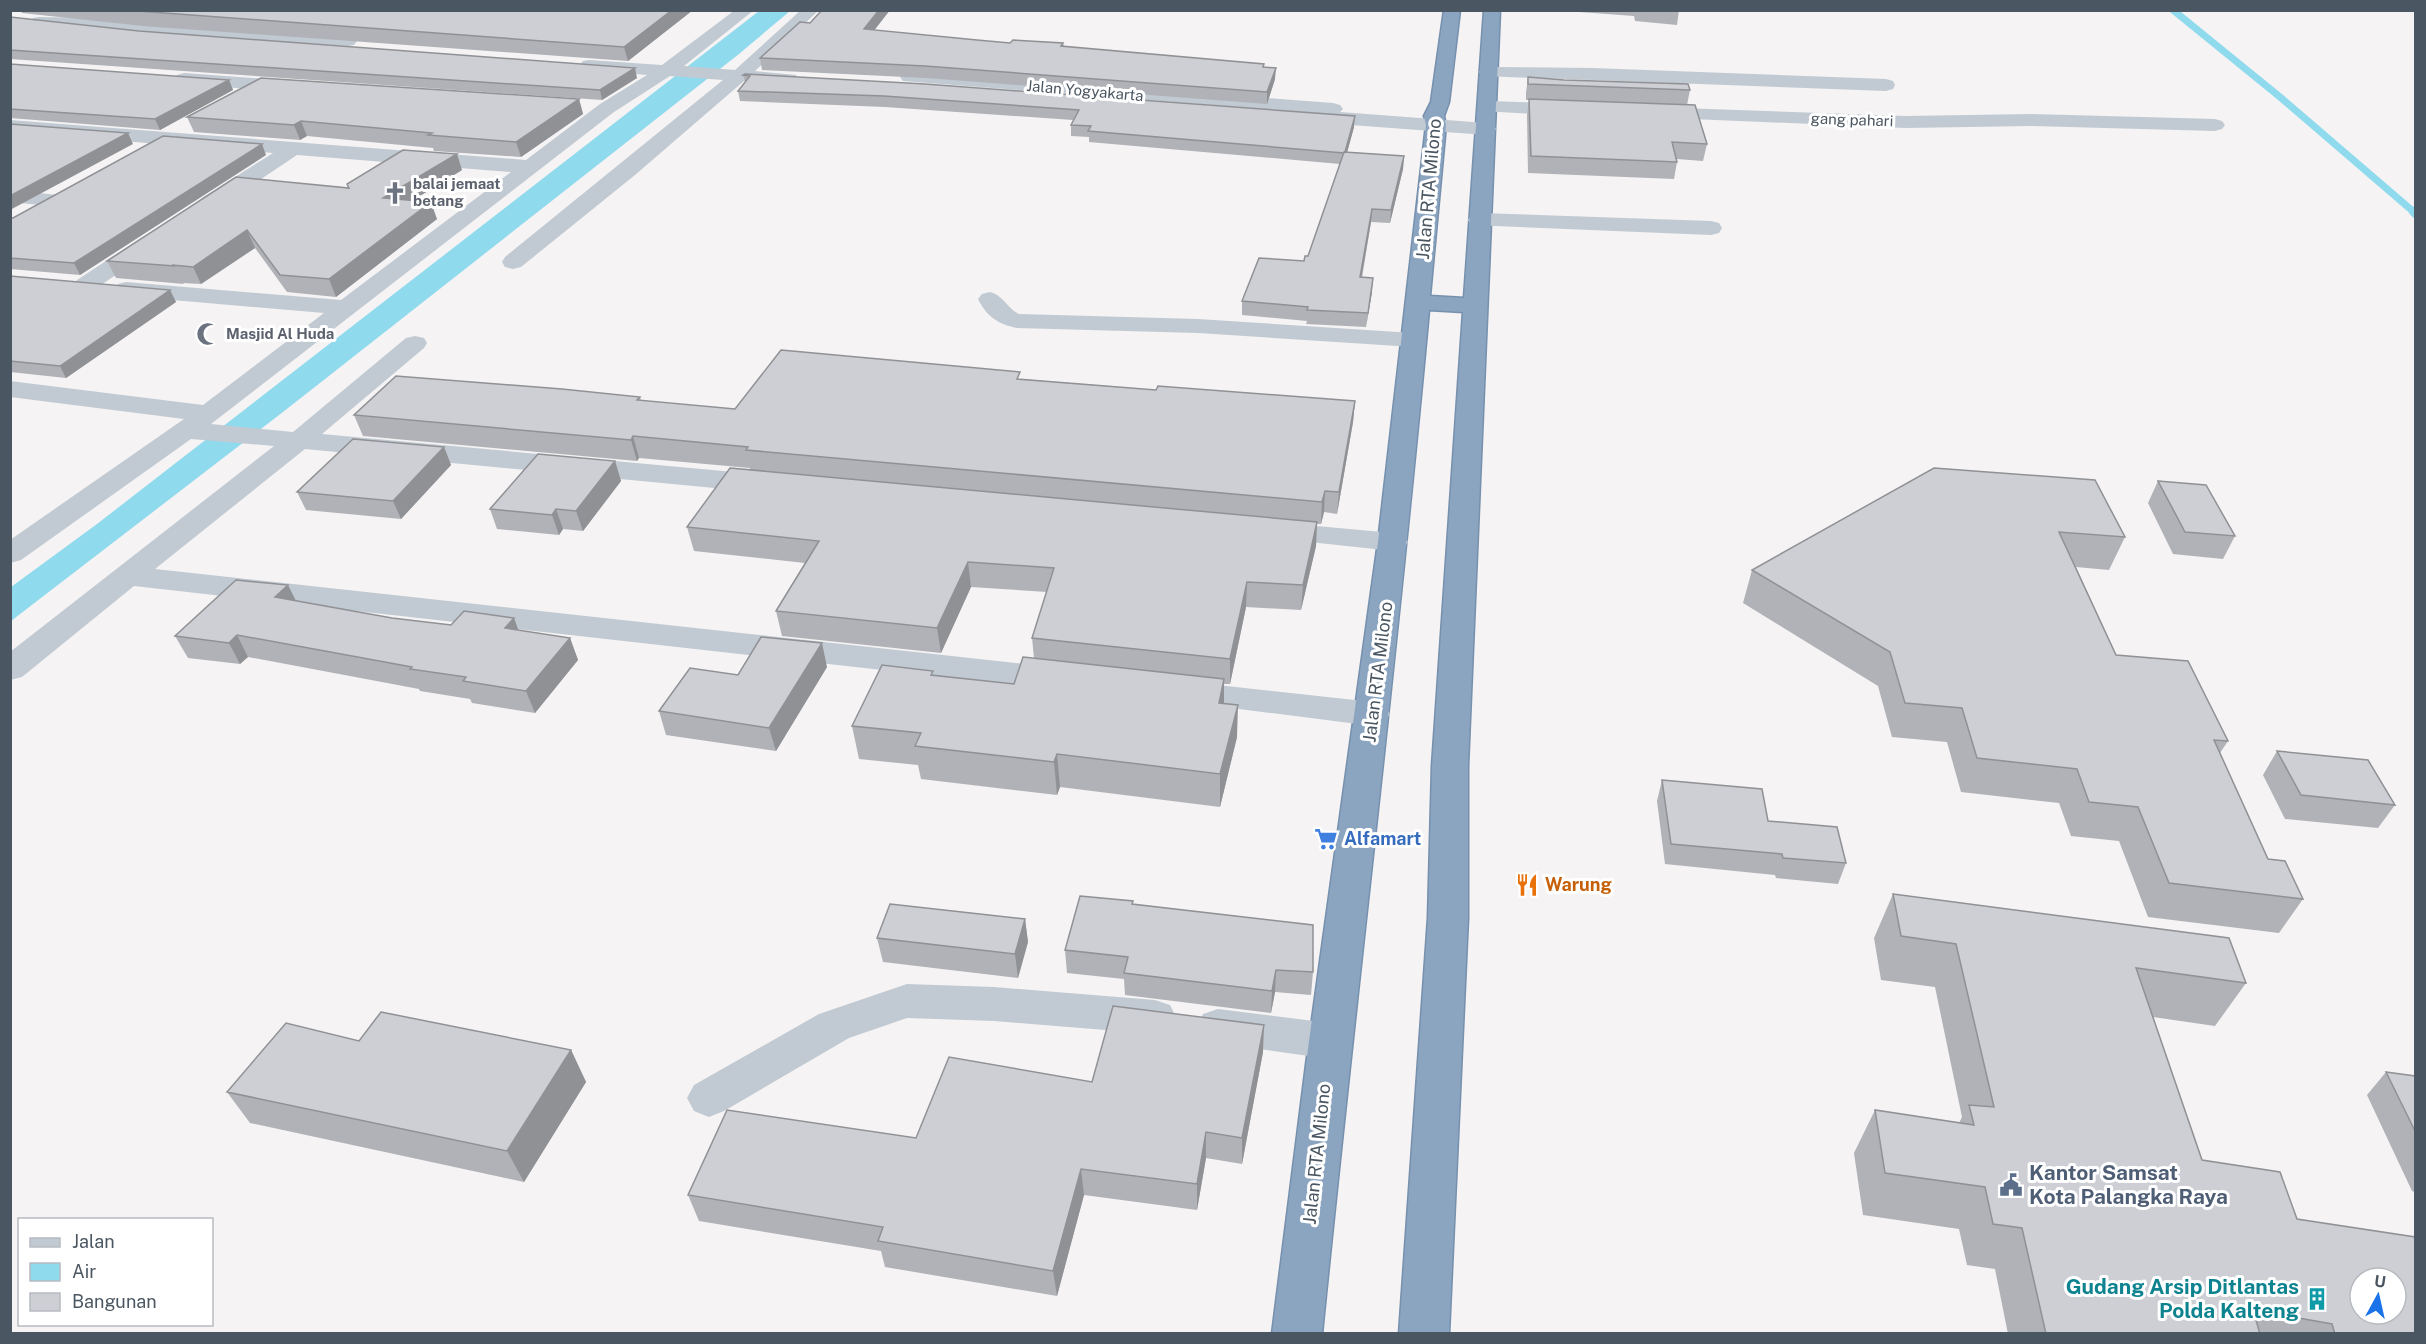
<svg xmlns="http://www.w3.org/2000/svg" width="2426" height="1344" font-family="'Public Sans',sans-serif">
	<rect width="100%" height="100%" fill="#f5f3f3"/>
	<path fill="#90daee" d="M759,11H790L739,54L283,412L11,621V587L97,524Z"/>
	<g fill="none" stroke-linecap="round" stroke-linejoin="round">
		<path stroke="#90daee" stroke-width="7" d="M2173,10L2280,97L2415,213"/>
		<path stroke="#90daee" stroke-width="9" d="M2413,211L2416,214"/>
		<g stroke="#7690ad" stroke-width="3">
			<path id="highway" d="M1444,10H1460L1449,102L1444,116L1446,125L1430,296L1464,298L1484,10H1500L1468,766V918L1449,1334H1399L1428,918L1432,766L1463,312L1429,310C1398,652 1356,992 1322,1334H1272L1309,1041L1378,542L1426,125L1424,116L1431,102Z"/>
		</g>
		<path fill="#c1cad2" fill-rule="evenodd" d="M735,10H754L684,66L735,70L801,10H819L755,71L796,75L798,79L796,83L789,85L744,81L635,175L521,267L513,269L505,267L502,262L505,257L723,80L670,76L614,112L211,424L293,432L406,338L415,336L424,338L427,343L424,348L322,434L767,475L777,478L781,484L777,490L767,493L305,449L155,569L1061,668L1073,671L1078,679L1073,687L1061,690L134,586L22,677L10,680V652L274,446L191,439L21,560L10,563V540L184,419L10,397V381L203,405L324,313L126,296L118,294L114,289L118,284L126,282L341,300L511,172L297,155L218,208L210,209L202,208L199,203L202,198L273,153L10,132V120L526,160L600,104L647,75L589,70L583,69L580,65L583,61L589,60L662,65Z
			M39,17L95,18L348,36L354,37L357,41L354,45L348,46L33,26L30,22L33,18Z
			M1488,67L1593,68L1886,79L1893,81L1895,85L1893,89L1886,91L1482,76L1479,72L1482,68Z
			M909,71L1333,103L1340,105L1343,109L1340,112L1486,123L1493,125L1496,129L1493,133L1486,135L1310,122L1303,120L1300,116L1303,112L903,81L900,77L903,73Z
			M184,73L294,81L301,83L303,87L301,91L294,93L177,83L175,79L177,75Z
			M1488,101L1573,104L1580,106L1583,110L1580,114L1573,116L1481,111L1478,107L1481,103Z
			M1652,107L1906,116L2031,114L2215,119L2222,121L2225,125L2222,129L2215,131L2031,126L1906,128L1645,117L1642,113L1645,109Z
			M10,190L58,195L61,200L58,205L50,206L10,202Z
			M1479,213L1711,221L1719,223L1722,228L1719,233L1711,235L1471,225L1468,220L1471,215Z
			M149,236L157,238L160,243L157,248L93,290L85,292L77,290L73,285L77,280L141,238Z
			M990,292C1003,295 1007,308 1019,314L1198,319L1413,333L1422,335L1425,340L1422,345L1413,347L1198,333L1017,328C998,324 987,317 978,299L982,294Z
			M1273,522L1393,533L1404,536L1408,542L1404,548L1393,551L1263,537L1258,531L1263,525Z
			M1181,681L1373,702L1385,706L1390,714L1385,722L1373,726L1169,700L1164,692L1169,684Z
			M907,984L994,987L1155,1000L1170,1005L1176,1017L1170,1029L1155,1034L994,1021L907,1018L849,1038L724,1111L709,1117L694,1111L687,1098L694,1085L819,1014Z
			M1218,1009L1330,1023L1345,1029L1351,1041L1345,1053L1330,1059L1218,1043L1203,1038L1197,1026L1203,1014Z"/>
		<use href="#highway" fill="#8ba5c1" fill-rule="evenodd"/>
	</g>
	<path fill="#b0b2b7" d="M21,10H693L628,61L143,26L22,13Z
		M822,10H890L874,30L977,40L1010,43H1063L1064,46L1263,67L1275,79L1267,104L926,78L762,70L760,58L810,23Z
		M1552,10H1679L1677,25L1635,21L1634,16Z
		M10,17L139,31L637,78L602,100L10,59Z
		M10,64L229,80L233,90L160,130L10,118Z
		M743,75L1354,127L1347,152L1404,156L1403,169L1390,223L1371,222L1362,278L1372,292L1366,327L1306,324L1307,321L1242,315V301L1304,261L1308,256L1340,164L1089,142V137L1071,136V125L1073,120L885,107L740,101L738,91L745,82Z
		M1528,77L1690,90L1687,105L1707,144L1703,161L1677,159V162L1674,179L1528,173L1527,115L1529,100H1526V93Z
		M579,99L583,114L521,157L434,151L433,148L307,136L300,140L194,132L187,117Z
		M266,155L80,275L10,269V218Z
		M462,170L413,200L437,219L336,297L287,292L255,248L201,284L183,283L184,284L116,278L107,261L348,188L347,184Z
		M10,276L170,290L176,302L66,378L10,372Z
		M1021,379L1156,390L1355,401L1353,422L1337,514L1324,512L1321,524H1317L1316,546L1301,610L1246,607L1230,684H1224V703L1237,737L1220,807L1060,787L1057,795L921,779L918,765L859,759L852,726L934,675L1014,684L1034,658L1032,638L1047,592L971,587L941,653L782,636L776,611L805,563L694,551L687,527L750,470V468L639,458L637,461L363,436L354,415L640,397L641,401L735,409Z
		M444,447L451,465L401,519L306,510L297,492Z
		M615,461L621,481L583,531L563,529L559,535L497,529L490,509Z
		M1934,468L2125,537L2109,570L2076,567L2116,655L2228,741L2220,753L2268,859L2303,899L2279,933L2148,917L2119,841L2071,836L2059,803L1961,792L1947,742L1892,737L1878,686L1743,603L1752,570Z
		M2158,481L2235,536L2223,559L2173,554L2148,503Z
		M296,601L392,618L451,625L514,618L518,630L570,638L578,660L535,713L472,703L470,699L420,691L419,689L248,657L240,664L188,658L175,636Z
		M827,667L776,751L666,735L659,711L738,675Z
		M2277,751L2395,805L2378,828L2285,819L2263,775Z
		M1662,780L1768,821L1846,863L1838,884L1776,878L1775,875L1665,864L1657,801Z
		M1893,894L2246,983L2215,1026L2153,1017L2202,1160L2297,1219L2415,1334H2008L1995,1269L1967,1265L1959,1229L1863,1215L1854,1153L1875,1110L1959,1123L1962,1117L1935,987L1881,980L1874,938Z
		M1133,905L1313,972L1311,995L1275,992L1271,1013L1125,995L1124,979L1067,973L1065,950Z
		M1025,919L1028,942L1018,978L883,962L877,938Z
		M359,1041L571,1050L586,1082L524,1182L250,1123L227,1092Z
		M1263,1052L1242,1164L1206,1158L1197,1210L1084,1195L1057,1296L885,1267L881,1251L699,1221L688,1195L916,1138L1092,1082Z
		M2386,1072L2415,1076V1192L2412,1191L2367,1095Z"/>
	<path fill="#909195" d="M672,10H693L628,61L624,47Z
		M879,10H890L866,41L864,29Z
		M635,68L637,78L602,100L600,90Z
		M1276,68L1275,79L1267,104V92Z
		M229,80L233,90L160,130L155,119Z
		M579,99L583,114L521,157L516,142Z
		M1355,116L1354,127L1344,164L1345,153Z
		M301,121L307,136L300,140L294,125Z
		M128,133L133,144L10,210V196Z
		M262,144L266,155L80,275L74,263Z
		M457,154L462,170L389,215L383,198Z
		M1404,156L1403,169L1390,223L1391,210Z
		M431,202L437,219L336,297L329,279Z
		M1372,209L1371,222L1359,291L1360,277Z
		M247,230L255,248L201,284L193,267Z
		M1373,278L1372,292L1366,327Z
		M170,290L176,302L66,378L60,366Z
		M1355,401L1353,422L1337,514L1339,492Z
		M633,436L639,458L637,461L631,440Z
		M444,447L451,465L401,519L393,501Z
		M615,461L621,481L583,531L576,511Z
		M1325,491L1324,512L1321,524L1322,502Z
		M556,509L563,529L559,535L552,515Z
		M1317,522L1316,546L1301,610L1303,585Z
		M968,562L971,587L941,653L937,628Z
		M1247,582L1246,607L1230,684V659Z
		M288,585L299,607L275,597Z
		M514,618L522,640L505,628Z
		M237,635L248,657L240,664L229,643Z
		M570,638L578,660L535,713L526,691Z
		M822,643L827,667L776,751L769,728Z
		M1224,679V711L1219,703Z
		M1238,705L1237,737L1220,807V774Z
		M1057,754L1060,787L1057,795L1054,762Z
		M1025,919L1028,942L1018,978L1015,954Z
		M1276,970L1275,992L1271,1013L1272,991Z
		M1264,1025L1263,1052L1242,1164V1138Z
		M571,1050L586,1082L524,1182L507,1151Z
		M1206,1132V1158L1197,1210V1184Z
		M1081,1169L1084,1195L1057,1296L1053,1271Z"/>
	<path fill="#cdcfd5" stroke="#909195" stroke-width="1.5" fill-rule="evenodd" d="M124,10H672L624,47Z
		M822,10H879L864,29L977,40L1010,43L1013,40L1063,43L1061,46L1264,64L1263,67L1276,68L1267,92L925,66L760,58L800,22L810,23Z
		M10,17L139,31L635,68L600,90L10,50Z
		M10,64L229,80L155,119L10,109Z
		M745,74L925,84L1355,116L1345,152L1344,153L1088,131L1091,126L1071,125L1079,110L884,96L738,91L750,76L743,75Z
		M1528,77L1564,80L1688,84L1690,90L1528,84Z
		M261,78L579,99L516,142L428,135L432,133L301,121L294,125L187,117Z
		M1529,99L1695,105L1707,144L1672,142L1677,162L1531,156Z
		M10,124L128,133L10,196Z
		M163,136L262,144L74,263L10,258V218H13Z
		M403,150L457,154L383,198L431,202L329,279L280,275L247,230L193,267L172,265L175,266L107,261L236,177L349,188L347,184Z
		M1344,152L1404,156L1391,210L1372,209L1360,277L1373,278L1368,313L1307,310L1308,307L1242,301L1259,258L1304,261L1305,256H1308Z
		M10,276L170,290L60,366L10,361Z
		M781,350L1020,372L1017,379L1156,390L1158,386L1355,401L1339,492L1325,491L1322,502L746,450L748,447L633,436L631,440L354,415L396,376L562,389L640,397L637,400L735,409Z
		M353,439L444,447L393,501L297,492Z
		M538,454L615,461L576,511L556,509L552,515L490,509Z
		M730,468L1317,522L1303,585L1247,582L1230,659L1032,638L1054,568L968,562L937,628L776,611L819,541L687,527Z
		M1934,468L2095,480L2125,537L2059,532L2116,655L2188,661L2228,741L2214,740L2268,859L2285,861L2303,899L2169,883L2138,807L2089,802L2077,769L1977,758L1962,708L1905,703L1890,652L1752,570Z
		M2158,481L2206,485L2235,536L2185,532Z
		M236,580L288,585L275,597L392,618L451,625L464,611L514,618L505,628L570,638L526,691L463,681L466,677L410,669L412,667L237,635L229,643L175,636Z
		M761,637L822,643L769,728L659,711L690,668L738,675Z
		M1023,657L1224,679L1219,703L1238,705L1220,774L1057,754L1054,762L915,746L921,733L852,726L882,665L933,671L931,675L1014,684Z
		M2277,751L2368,760L2395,805L2301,795Z
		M1662,780L1762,789L1768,821L1837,827L1846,863L1783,858L1782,854L1671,844Z
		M1893,894L2229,938L2246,983L2136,968L2202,1160L2280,1172L2297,1219L2415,1237V1334H2335L2332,1324L2253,1310L2260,1334H2046L2022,1228L1993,1224L1985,1187L1885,1173L1875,1110L1974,1125L1969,1105L1994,1107L1956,944L1901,936ZM2360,1278H2396V1314H2360Z
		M1080,896L1133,901L1132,904L1313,925V972L1276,970L1272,991L1124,973L1128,957L1065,950Z
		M890,904L1025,919L1015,954L877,938Z
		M1113,1006L1264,1025L1242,1138L1206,1132L1197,1184L1081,1169L1053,1271L878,1241L883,1227L688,1195L727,1110L916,1138L949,1057L1092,1082Z
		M381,1012L571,1050L507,1151L227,1092L286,1023L359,1041Z
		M2386,1072L2415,1076V1131Z"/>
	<defs>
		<g id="church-bare" transform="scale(1.8)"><path d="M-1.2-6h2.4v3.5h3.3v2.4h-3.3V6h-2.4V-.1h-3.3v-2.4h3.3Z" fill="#6b7280" stroke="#fff" stroke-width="2.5" paint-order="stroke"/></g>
		<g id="mosque-bare" transform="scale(1.8)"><path d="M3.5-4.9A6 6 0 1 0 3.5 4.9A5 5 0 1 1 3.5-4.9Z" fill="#6b7280" stroke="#fff" stroke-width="2.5" paint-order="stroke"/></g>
		<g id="supermarket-bare" transform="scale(1.8)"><path d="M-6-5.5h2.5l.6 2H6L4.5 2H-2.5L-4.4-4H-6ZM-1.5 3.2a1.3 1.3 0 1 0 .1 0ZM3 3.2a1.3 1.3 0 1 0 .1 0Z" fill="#3f7fe0" stroke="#fff" stroke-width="2.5" paint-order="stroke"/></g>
		<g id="restaurant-bare" transform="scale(1.8)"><path d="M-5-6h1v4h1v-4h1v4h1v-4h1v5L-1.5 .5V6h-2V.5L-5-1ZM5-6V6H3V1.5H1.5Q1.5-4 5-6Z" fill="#e8710a" stroke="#fff" stroke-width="2.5" paint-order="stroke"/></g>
		<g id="civic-bare" transform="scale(1.8)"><path d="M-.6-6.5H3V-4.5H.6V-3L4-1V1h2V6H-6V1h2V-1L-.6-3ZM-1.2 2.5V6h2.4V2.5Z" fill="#5c6f8a" stroke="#fff" stroke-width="2.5" paint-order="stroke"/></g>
		<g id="building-bare" transform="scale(1.8)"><path d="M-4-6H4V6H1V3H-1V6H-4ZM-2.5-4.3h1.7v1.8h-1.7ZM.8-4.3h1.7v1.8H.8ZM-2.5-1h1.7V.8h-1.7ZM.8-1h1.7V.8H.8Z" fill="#0f9aa8" stroke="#fff" stroke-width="2.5" paint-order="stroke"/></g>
	</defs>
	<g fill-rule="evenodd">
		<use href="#church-bare" x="395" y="193"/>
		<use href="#mosque-bare" x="208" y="334"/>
		<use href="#supermarket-bare" x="1326" y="839"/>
		<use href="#restaurant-bare" x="1527" y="885"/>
		<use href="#civic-bare" x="2011" y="1185"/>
		<use href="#building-bare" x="2317" y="1299"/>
	</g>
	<g text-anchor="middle" stroke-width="6" stroke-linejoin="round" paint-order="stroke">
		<g font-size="15" fill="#4a5661" stroke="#fff">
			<text transform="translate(1085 91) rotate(5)" y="5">Jalan Yogyakarta</text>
			<text transform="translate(1852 120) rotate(2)" y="5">gang pahari</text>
		</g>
		<g font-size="15" font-weight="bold" fill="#5b616d" stroke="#fff" text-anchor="start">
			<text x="413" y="189">balai jemaat<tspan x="413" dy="17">betang</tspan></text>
			<text x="226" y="339">Masjid Al Huda</text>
		</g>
		<g font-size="18" fill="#4a5661" stroke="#fff">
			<text transform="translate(1429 189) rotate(-85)" y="6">Jalan RTA Milono</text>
			<text transform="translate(1378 672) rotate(-83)" y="6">Jalan RTA Milono</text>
			<text transform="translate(1317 1154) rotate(-84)" y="6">Jalan RTA Milono</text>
		</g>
		<g font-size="18" font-weight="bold" fill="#366cbe" stroke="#fff" text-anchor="start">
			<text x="1344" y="845">Alfamart</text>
		</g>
		<g font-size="18" font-weight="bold" fill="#c56008" stroke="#fff" text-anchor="start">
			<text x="1545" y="891">Warung</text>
		</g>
		<g font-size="21" font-weight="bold" fill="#4e5e75" stroke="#fff" text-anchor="start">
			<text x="2029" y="1180">Kantor Samsat<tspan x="2029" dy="24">Kota Palangka Raya</tspan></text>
		</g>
		<g font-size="21" font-weight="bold" fill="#0d838f" stroke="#fff" text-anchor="end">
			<text x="2299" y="1294">Gudang Arsip Ditlantas<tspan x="2299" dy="24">Polda Kalteng</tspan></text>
		</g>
	</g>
	<rect width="2426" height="1344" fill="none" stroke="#4a5661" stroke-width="24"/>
	<rect x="18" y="1218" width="195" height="108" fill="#ffffff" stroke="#b7bbc0" stroke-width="1.5"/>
	<rect x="30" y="1238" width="30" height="9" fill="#c1cad2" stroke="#b7bbc0" stroke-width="1.5"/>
	<text x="72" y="1248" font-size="18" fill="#4a5661">Jalan</text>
	<rect x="30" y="1263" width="30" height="18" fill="#90daee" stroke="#b7bbc0" stroke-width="1.5"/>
	<text x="72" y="1278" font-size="18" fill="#4a5661">Air</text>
	<rect x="30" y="1293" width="30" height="18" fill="#cdcfd5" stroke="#b7bbc0" stroke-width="1.5"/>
	<text x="72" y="1308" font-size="18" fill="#4a5661">Bangunan</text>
	<g transform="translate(2378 1296) rotate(8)"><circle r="28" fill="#ffffff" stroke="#b7bbc0" stroke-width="1.5"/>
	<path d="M0-4.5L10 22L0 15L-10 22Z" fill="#1a73e8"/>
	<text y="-9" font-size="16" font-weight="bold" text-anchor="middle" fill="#4a5661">U</text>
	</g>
</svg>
